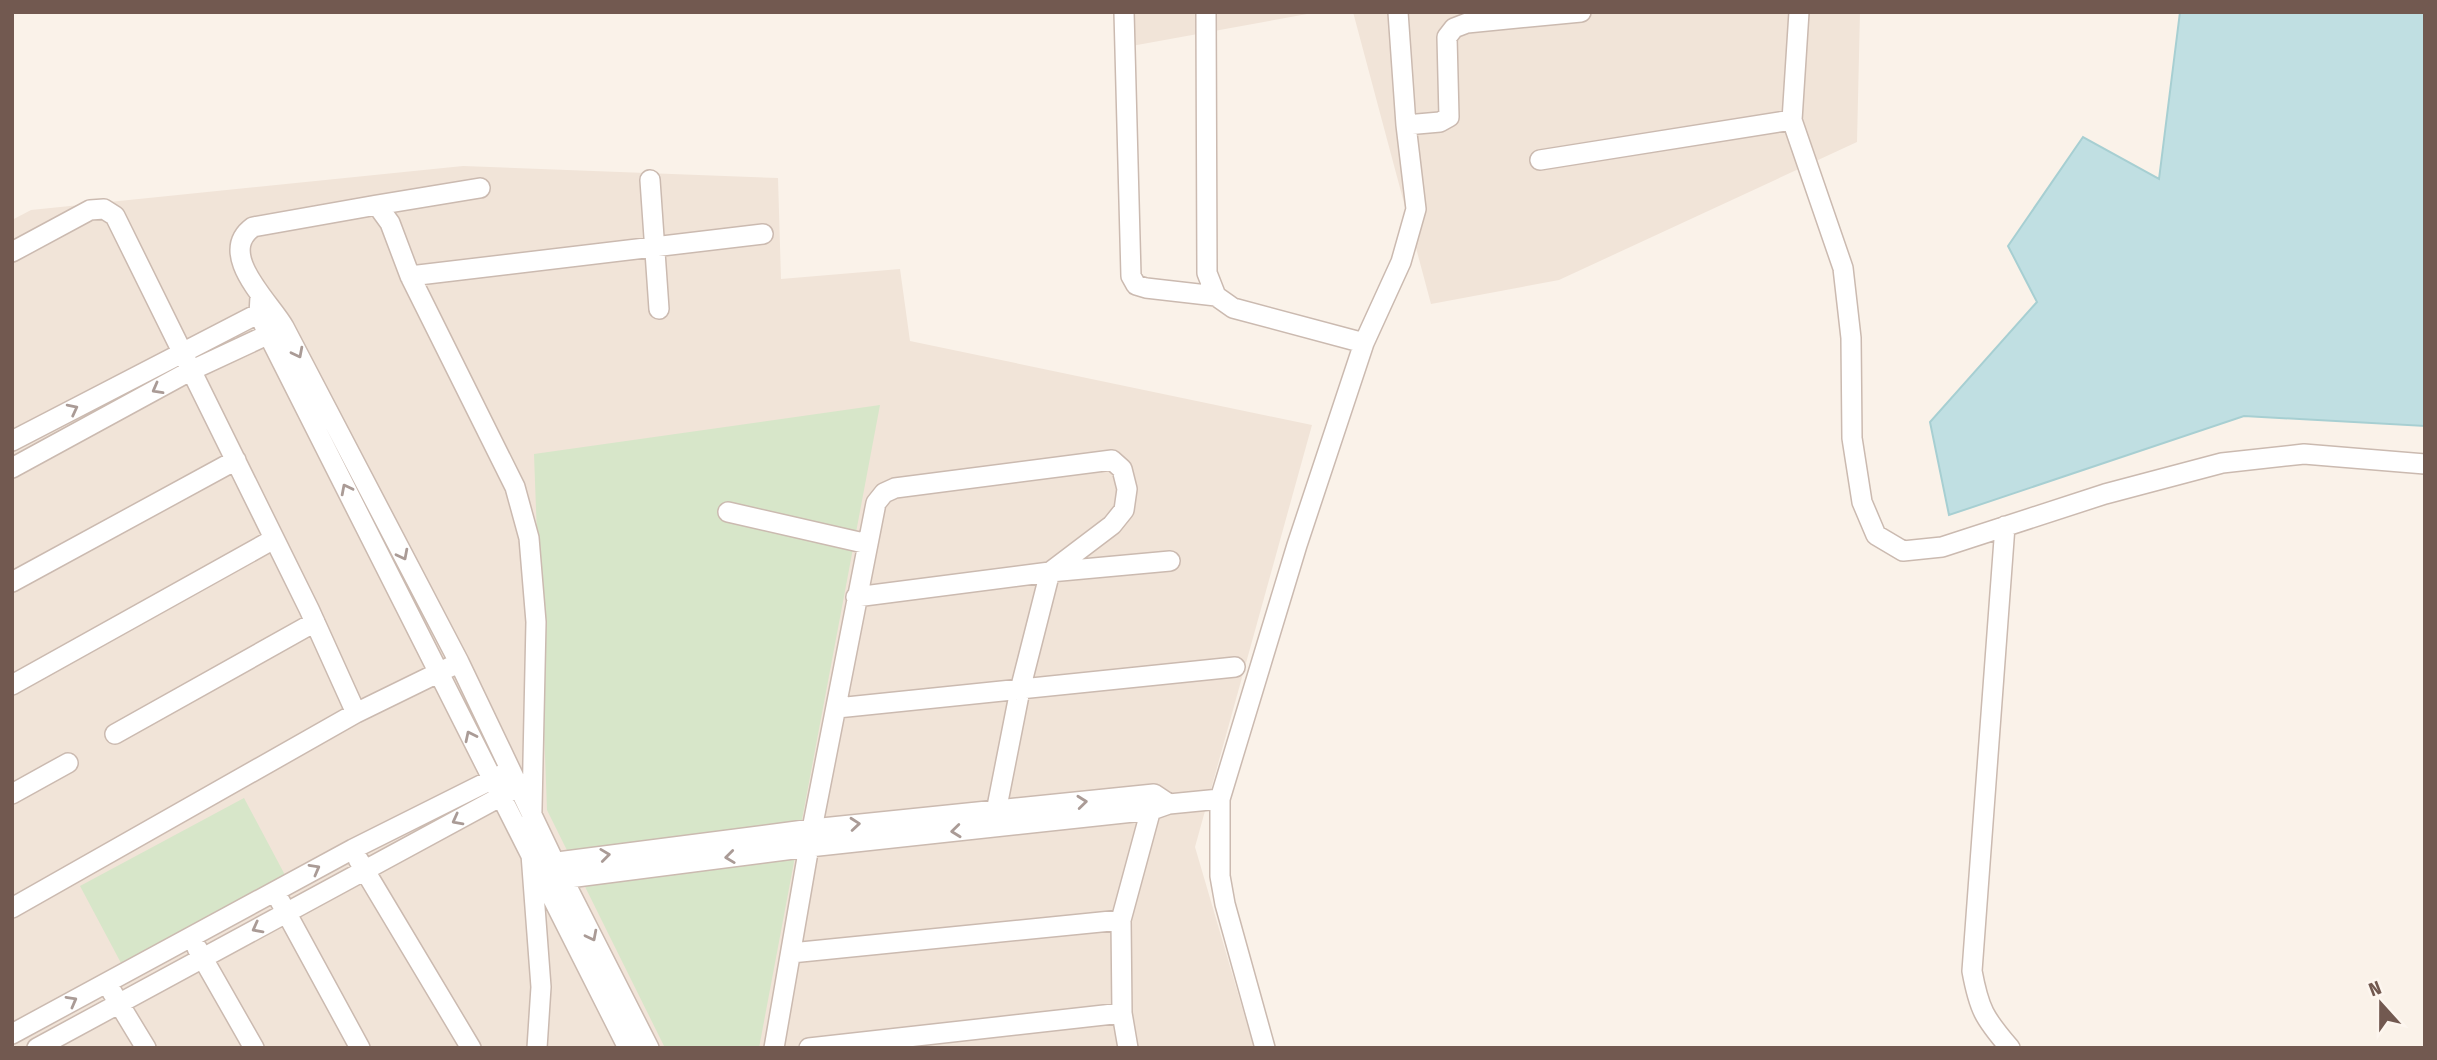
<svg xmlns="http://www.w3.org/2000/svg" width="2437" height="1060" font-family="'Fira Sans Condensed',sans-serif">
	<rect width="100%" height="100%" fill="#faf2e9"/>
	<path fill="#f1e4d8" d="M1114,12H1318L1115,49Z
		M1353,12H1860L1857,142L1559,280L1431,304Z
		M463,166L778,178L781,279L900,269L910,341L1312,425L1195,847L1254,1048H12V220L31,210Z"/>
	<path fill="#d7e6c9" d="M880,405L759,1048H665L547,810L534,454Z
		M244,798L285,875L121,963L80,886Z"/>
	<path fill="#c0dfe2" stroke="#a7cfd2" stroke-width="2" d="M2180,12H2425V426L2244,416L1949,515L1930,422L2037,302L2008,246L2083,137L2159,179Z"/>
	<g fill="none" stroke-linecap="round" stroke-linejoin="round">
		<g stroke="#cbbab0" stroke-width="22">
			<path id="minor" d="M1124,12L1131,276L1136,285L1146,288L1216,296
				M1206,12L1207,273L1216,296L1233,308L1364,343
				M1799,12L1792,120L1843,268L1851,338L1852,438L1862,502L1876,535L1903,551L1942,547L2105,494L2222,463L2304,454L2425,464
				M1406,125L1440,122L1449,117L1447,37L1454,28L1467,23L1581,12
				M1540,160L1792,120
				M650,180L659,309
				M377,205L480,188
				M12,252L90,210L104,209L115,216L309,609L356,713
				M410,276L763,234
				M260,297L259,314L269,336L628,1048
				M12,441L269,308
				M12,468L190,371L280,329
				M728,512L868,544
				M2005,526L1972,971C1979,1009 1984,1018 2010,1048
				M12,582L236,460
				M856,597L1050,572L1170,561
				M12,685L274,539
				M837,708L1235,667
				M115,734L315,622
				M12,794L68,763
				M358,859L471,1048
				M542,864L812,829L1154,794L1169,804
				M553,880L809,847L1152,810L1169,804L1220,799
				M280,901L360,1048
				M12,908L356,713L450,667
				M197,948L254,1048
				M791,953L1121,920
				M112,992L146,1048
				M12,1034L353,849L503,774
				M37,1048L511,791
				M537,1048L541,987L531,854L536,622L529,538L515,487L410,276L390,223L377,205L253,227C216,254 269,301 284,327L459,662L554,861L649,1048
				M774,1048L812,829L876,503L884,493L895,488L1112,460L1122,469L1127,489L1124,510L1112,525L1050,572L1020,690L993,827
				M809,1048L1122,1013
				M1128,1048L1122,1013L1121,920L1154,798
				M1265,1048L1225,904L1220,876V799L1297,545L1364,343L1401,262L1416,209L1406,125L1398,12"/>
		</g>
		<use href="#minor" stroke="#fff" stroke-width="19"/>
	</g>
	<defs><path id="oneway-chevron" d="M-2-3.5L2.5 0L-2 3.5" fill="none" stroke-width="1.6" stroke-linecap="round" stroke-linejoin="round" transform="scale(1.75)"/></defs>
	<g stroke="#aa9b96">
		<use href="#oneway-chevron" transform="translate(298 353) rotate(63)"/>
		<use href="#oneway-chevron" transform="translate(157 389) rotate(151)"/>
		<use href="#oneway-chevron" transform="translate(73 409) rotate(-27)"/>
		<use href="#oneway-chevron" transform="translate(346 489) rotate(-117)"/>
		<use href="#oneway-chevron" transform="translate(403 555) rotate(63)"/>
		<use href="#oneway-chevron" transform="translate(470 736) rotate(-116)"/>
		<use href="#oneway-chevron" transform="translate(1082 802) rotate(-6)"/>
		<use href="#oneway-chevron" transform="translate(457 820) rotate(152)"/>
		<use href="#oneway-chevron" transform="translate(855 824) rotate(-5)"/>
		<use href="#oneway-chevron" transform="translate(956 831) rotate(174)"/>
		<use href="#oneway-chevron" transform="translate(605 855) rotate(-7)"/>
		<use href="#oneway-chevron" transform="translate(730 857) rotate(173)"/>
		<use href="#oneway-chevron" transform="translate(315 869) rotate(-29)"/>
		<use href="#oneway-chevron" transform="translate(257 928) rotate(152)"/>
		<use href="#oneway-chevron" transform="translate(592 936) rotate(63)"/>
		<use href="#oneway-chevron" transform="translate(72 1001) rotate(-29)"/>
	</g>
	<rect width="2437" height="1060" fill="none" stroke="#725950" stroke-width="28"/>
	<g transform="translate(2381 1004) rotate(339)" stroke="#fdf6ef" stroke-width="5" paint-order="stroke">
	<path d="M0-5L12 26L0 18L-12 26Z" fill="#725950"/>
	<text y="-10" font-size="19" font-weight="bold" text-anchor="middle" fill="#725950">N</text>
	</g>
</svg>
